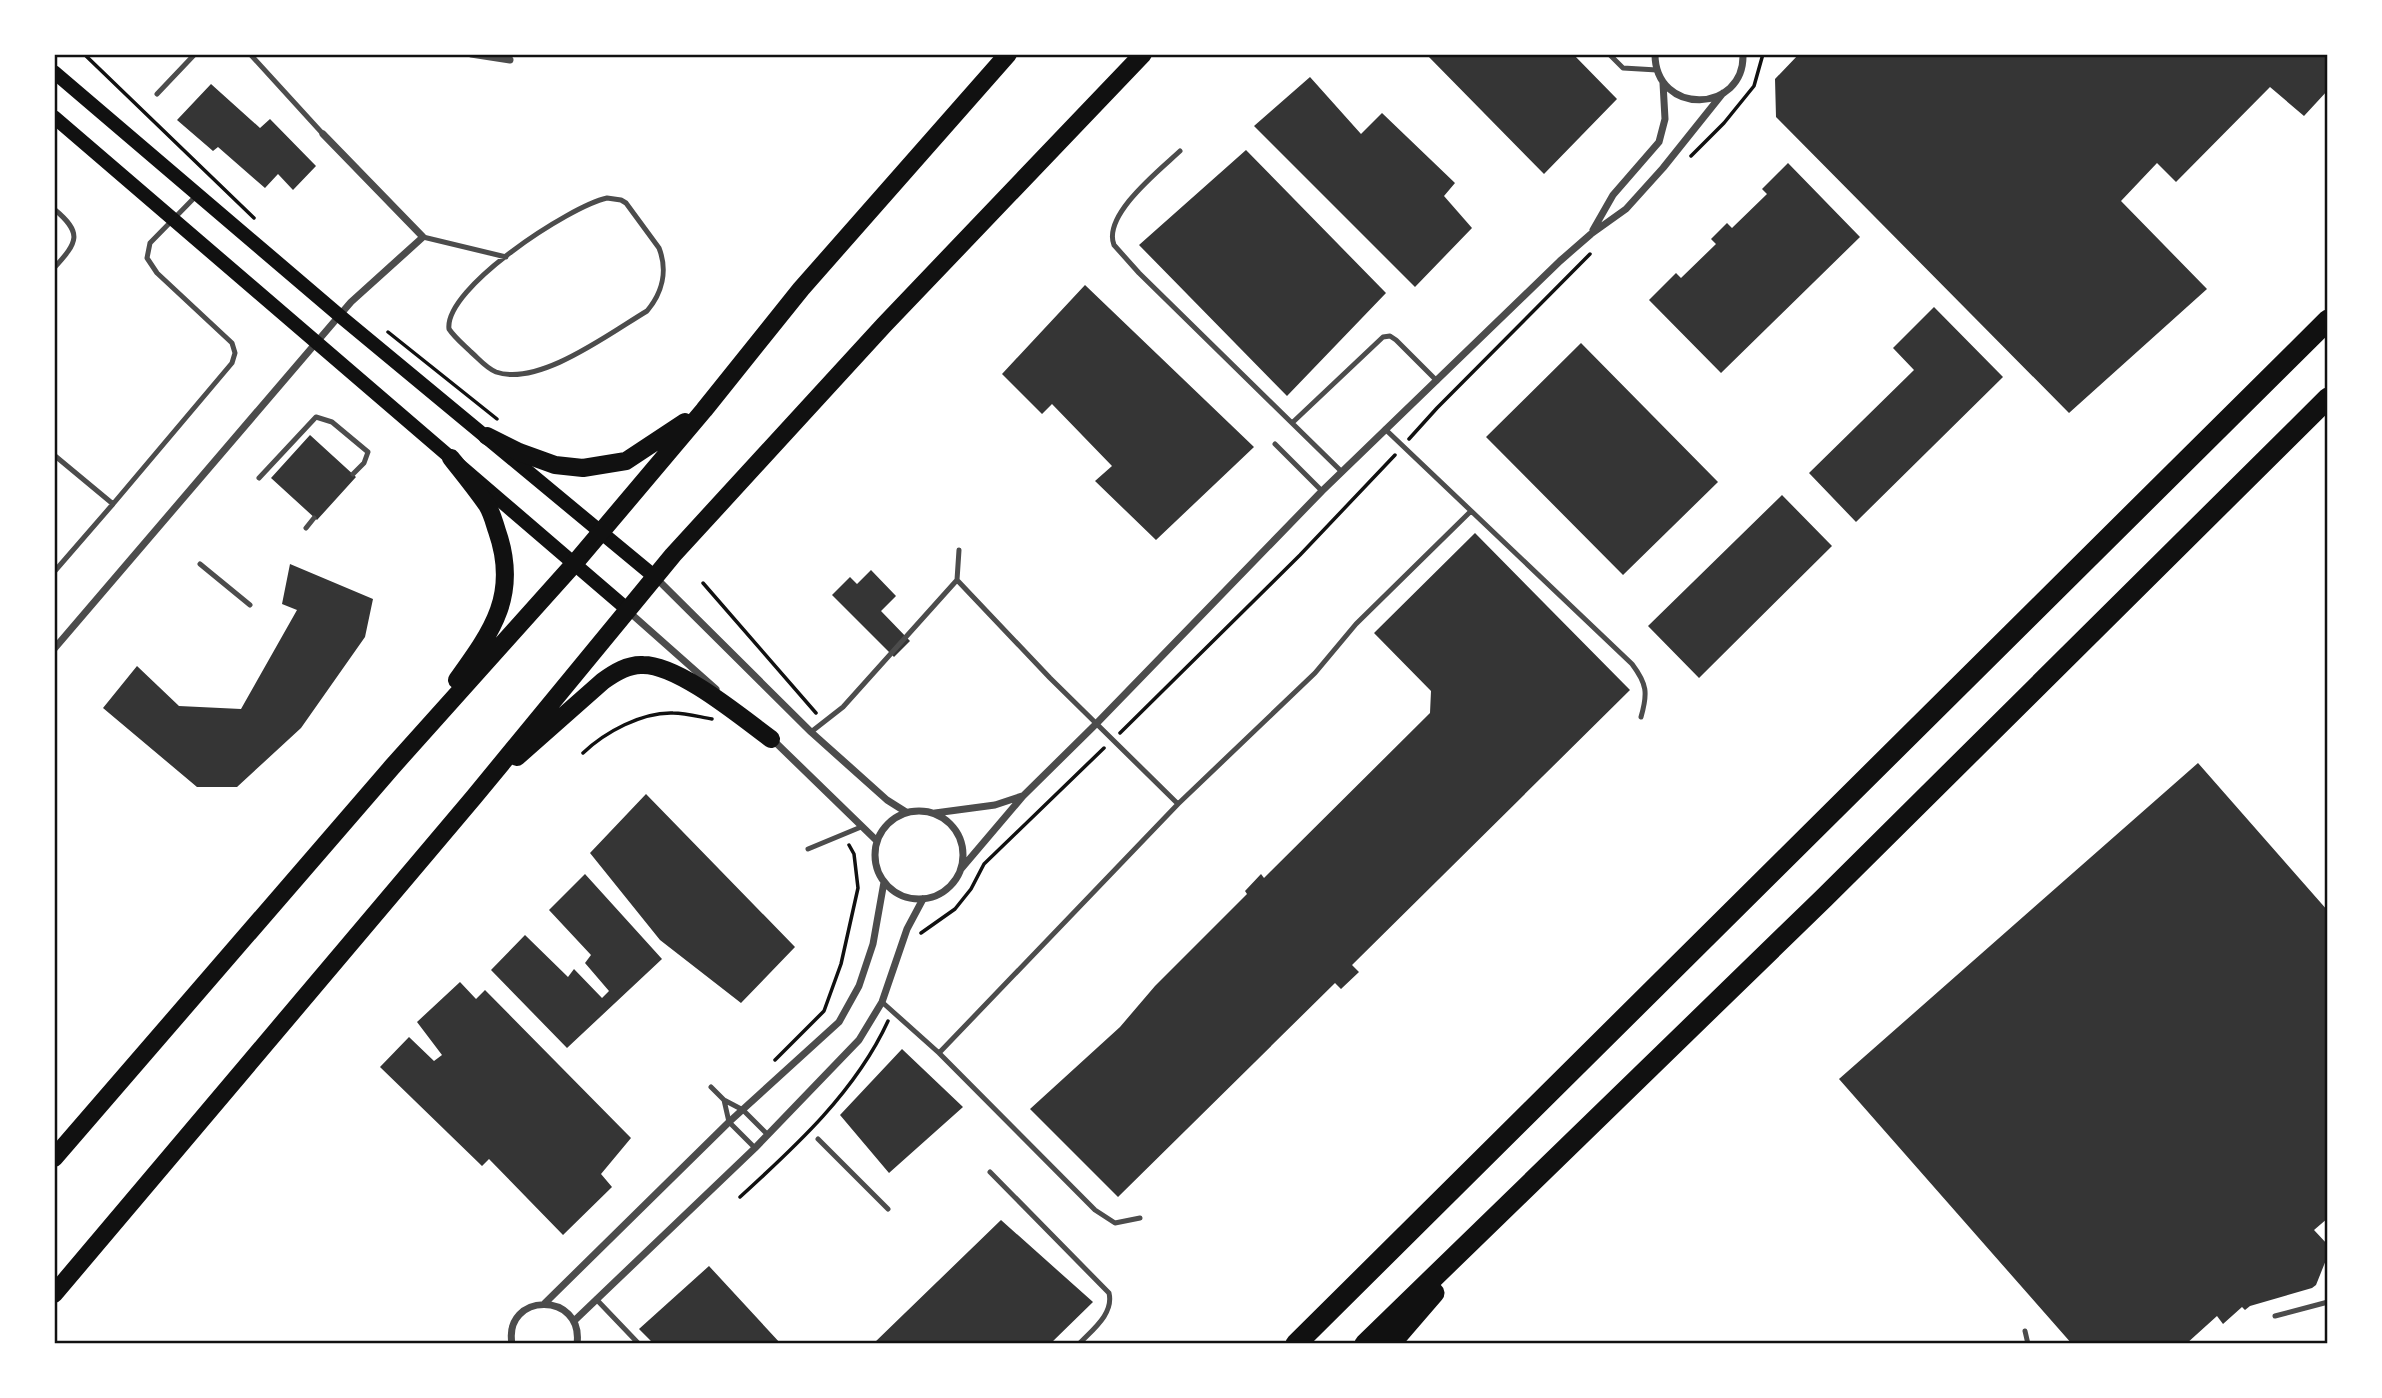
<svg xmlns="http://www.w3.org/2000/svg" width="2382" height="1398" font-family="Raleway,sans-serif">
	<rect width="100%" height="100%" fill="#fff"/>
	<path fill="#353535" d="M1426,54H1573L1617,99L1544,174Z
		M1799,54H2328V90L2304,116L2270,87L2176,182L2157,163L2121,201L2207,289L2069,413L1776,117L1775,79Z
		M1310,77L1361,134L1382,113L1455,183L1444,196L1472,228L1415,287L1254,126Z
		M211,84L260,128L270,119L316,166L293,190L278,174L265,188L218,147L213,151L177,120Z
		M1246,150L1386,293L1287,396L1139,245Z
		M1788,163L1860,237L1721,373L1649,300L1676,273L1681,278L1716,244L1711,239L1727,223L1732,228L1767,194L1762,189Z
		M1085,285L1254,447L1156,540L1095,481L1112,466L1052,404L1042,414L1002,374Z
		M1934,307L2003,377L1856,522L1809,473L1914,370L1893,348Z
		M1581,343L1718,482L1623,575L1486,437Z
		M310,435L356,477L317,520L271,478Z
		M1782,495L1832,546L1699,678L1648,626Z
		M1475,533L1630,690L1352,965L1359,972L1341,989L1335,983L1118,1197L1030,1109L1120,1027L1155,986L1247,894L1245,891L1261,874L1264,878L1430,713L1431,691L1374,633Z
		M290,564L373,599L365,637L301,728L237,787H197L103,708L137,666L179,706L241,709L297,610L282,604Z
		M871,570L896,596L881,611L910,641L894,657L832,595L850,577L857,584Z
		M2198,763L2328,911V1218L2314,1230L2328,1245V1255L2316,1285L2312,1288L2250,1306L2245,1310L2242,1307L2223,1324L2217,1316L2186,1344H2072L1839,1079Z
		M646,794L795,947L741,1003L660,940L590,853Z
		M585,874L662,959L567,1048L491,970L525,935L568,977L574,969L602,998L609,991L585,963L591,955L549,910Z
		M460,982L476,999L485,990L631,1138L601,1174L612,1187L563,1235L489,1159L482,1166L380,1067L409,1037L434,1061L442,1055L417,1022Z
		M902,1049L963,1107L889,1173L840,1115Z
		M1001,1220L1093,1302L1050,1344H873Z
		M709,1266L781,1344H654L639,1329Z"/>
	<g fill="none" stroke-linecap="round" stroke-linejoin="round">
		<path stroke="#111" stroke-width="3.5" d="M84,54L254,218
			M1691,156L1724,123L1754,86L1763,54
			M388,332L497,419
			M1409,439L1437,408L1590,254
			M703,583L816,713
			M1120,733L1300,555L1395,455
			M583,753C605,732 642,712 673,713C686,713 700,717 712,719
			M921,933L955,909L971,889L984,864L1104,748
			M775,1060L824,1011L841,964L858,888L854,854L849,845
			M740,1197C796,1146 856,1091 888,1021"/>
		<path stroke="#4c4c4c" stroke-width="5" d="M250,54L323,134
			M1609,54L1623,68L1657,70
			M157,94L195,54
			M1180,151C1161,169 1102,215 1114,245L1139,273L1342,472
			M607,198L621,200L626,203L659,248C668,271 662,293 647,311C610,333 539,387 496,372C486,368 479,359 471,352C464,345 455,338 449,329C444,288 570,206 607,198Z
			M54,209C83,233 78,242 54,268
			M423,237L506,257
			M1292,423L1383,337L1390,336L1396,340L1437,381
			M1385,429L1632,664C1647,684 1648,693 1641,717
			M1275,444L1322,491
			M54,455L113,504L232,363L235,353L232,343L157,273L147,258L150,243L196,196
			M259,478L316,417L332,422L368,452L364,463L353,474
			M306,528L314,518
			M959,550L957,580L1050,678L1178,804L1315,673L1356,624L1470,512
			M200,564L250,605
			M54,572L113,504
			M811,732L843,707L957,580
			M808,849L861,827
			M882,1002L939,1053L1178,804
			M939,1053L1095,1210L1115,1223L1140,1218
			M711,1087L724,1100L743,1110L767,1134
			M724,1100L729,1122L755,1148
			M818,1139L888,1209
			M990,1172L1109,1293C1114,1314 1092,1330 1079,1344
			M596,1299L639,1344
			M2275,1316L2328,1302
			M2025,1331L2028,1344"/>
		<path stroke="#4c4c4c" stroke-width="7" d="M471,54L510,60
			M1655,54C1655,116 1745,114 1743,54
			M1593,230L1613,195L1659,142L1665,119L1663,83
			M655,577L811,732L887,800L906,812
			M628,611L716,689
			M54,649L351,302L423,237L323,134
			M772,739L877,841
			M875 855a44 44 0 1 1 88 0a44 44 0 1 1-88 0Z
			M935,813L995,805L1022,796
			M961,869L1023,796L1096,724L1322,491L1560,261L1591,234L1626,209L1663,168L1723,93
			M545,1303L729,1122L839,1022L859,986L873,944L884,882
			M574,1321L755,1148L859,1040L882,1002L907,929L923,899
			M512,1344C503,1292 584,1291 577,1344"/>
		<path stroke="#111" stroke-width="14" d="M54,72L340,316L655,577
			M54,117L628,610"/>
		<path stroke="#111" stroke-width="18" d="M487,436L519,452L555,465L583,468L626,461L685,422
			M451,458C463,473 476,489 487,505C492,513 494,522 497,531C519,594 493,630 457,680
			M517,757L603,681C614,673 628,664 643,665C679,665 741,717 771,739
			M54,1158L392,767L574,564L704,410L801,289L1008,54
			M54,1294L474,797L673,555L884,325L1143,54"/>
		<path stroke="#111" stroke-width="21" d="M1296,1344L2328,320
			M1365,1344L1824,898L2328,398
			M1390,1344L1434,1293"/>
	</g>
	<rect width="2382" height="1398" fill="none" stroke="#ffffff" stroke-width="112"/>
	<rect x="56" y="56" width="2270" height="1286" fill="none" stroke="#111" stroke-width="2.5"/>
</svg>
